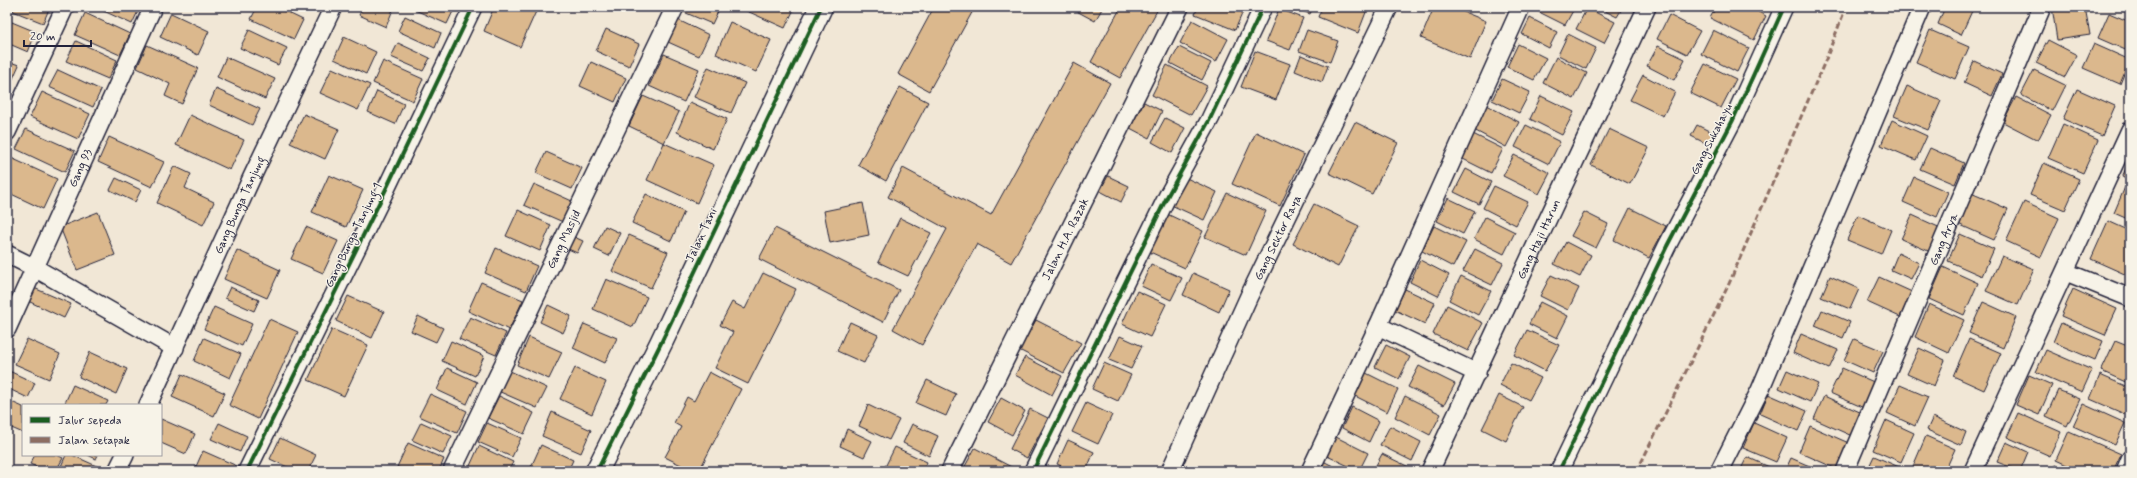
<svg xmlns="http://www.w3.org/2000/svg" width="2137" height="478" font-family="Mynerve,sans-serif">
	<rect width="100%" height="100%" fill="#f1e7d6"/>
	<filter id="ink" filterUnits="userSpaceOnUse"><feTurbulence type="fractalNoise" baseFrequency=".025" numOctaves="2"/><feDisplacementMap in="SourceGraphic" scale="8" xChannelSelector="R" yChannelSelector="G"/><feConvolveMatrix kernelMatrix="1 2 1 2 8 2 1 2 1" color-interpolation-filters="sRGB"/></filter>
	<g filter="url(#ink)">
		<path fill="#dbb88d" stroke="#22223b" d="M14,7H50L43,23L13,11Z
			M95,7H140L132,24Z
			M257,7H276L303,20L294,39L251,19Z
			M363,7H394L386,27L359,15Z
			M416,7H455L447,24L415,10Z
			M494,7H538L520,47L484,31Z
			M680,7H720L712,24L679,10Z
			M738,7H795L785,28Z
			M934,7H975L929,91L898,74Z
			M1069,7H1103L1095,21Z
			M1121,7H1159L1120,78L1091,62Z
			M1198,7H1245L1235,30L1195,14Z
			M1291,7H1313L1310,14Z
			M1322,7H1368L1358,33L1318,17Z
			M1434,7H1452L1486,21L1470,59L1421,38Z
			M1534,7H1575L1565,25L1533,9Z
			M1597,7H1623L1617,17Z
			M1716,7H1749L1766,16L1754,40L1710,18Z
			M1945,7H1964L1972,11L1961,35L1938,24Z
			M2018,7H2030L2029,11Z
			M2052,7H2085L2090,35L2057,40Z
			M1587,8L1615,22L1604,43L1576,29Z
			M1279,9L1303,18L1290,50L1266,41Z
			M85,13L130,34L120,55L75,35Z
			M171,13L209,31L198,55L160,37Z
			M2109,13L2130,22V52L2098,38Z
			M1669,15L1700,31L1687,54L1657,39Z
			M405,16L441,33L435,48L398,31Z
			M1530,18L1557,32L1549,48L1522,34Z
			M7,20L36,32L28,52L7,43Z
			M678,20L709,35L699,56L668,42Z
			M1192,20L1228,39L1216,62L1180,43Z
			M730,22L771,40L756,72L716,54Z
			M606,29L639,44L629,66L596,51Z
			M249,30L287,48L278,65L240,48Z
			M1307,30L1338,41L1330,62L1299,51Z
			M1713,30L1749,48L1737,72L1701,54Z
			M1930,30L1969,47L1955,79L1916,62Z
			M1568,34L1596,48L1586,69L1558,55Z
			M344,37L376,52L366,74L334,59Z
			M2048,40L2077,55L2065,77L2036,63Z
			M76,41L117,60L108,79L66,61Z
			M398,43L430,58L423,71L391,57Z
			M1518,44L1546,58L1534,80L1507,67Z
			M2094,44L2130,60L2120,84L2083,68Z
			M147,45L198,68L182,104L165,96L170,84L137,68Z
			M1658,46L1685,59L1674,80L1647,66Z
			M1179,47L1211,63L1202,80L1170,63Z
			M1255,51L1290,64L1276,100L1241,87Z
			M664,54L699,69L684,102L649,86Z
			M1301,55L1328,66L1322,82L1295,71Z
			M226,57L275,79L265,99L217,77Z
			M1556,57L1587,73L1574,99L1543,83Z
			M7,61L19,65L11,83L7,81Z
			M383,61L423,79L413,101L373,83Z
			M1974,61L2002,74L1992,96L1964,83Z
			M591,62L626,78L615,102L580,86Z
			M1074,63L1110,83L1011,263L977,244L922,345L893,329L947,229L888,197L903,168L991,215Z
			M1705,64L1736,79L1721,108L1690,93Z
			M1167,65L1207,86L1191,115L1152,95Z
			M708,67L745,83L731,113L694,97Z
			M332,68L370,85L358,110L320,93Z
			M58,70L101,90L93,107L49,87Z
			M2034,70L2065,85L2052,111L2021,95Z
			M1643,75L1675,92L1663,116L1630,100Z
			M1502,79L1530,92L1519,113L1492,100Z
			M1907,86L1941,101L1928,130L1894,116Z
			M900,87L928,102L886,181L858,165Z
			M216,89L260,109L252,125L209,105Z
			M2077,89L2115,106L2102,136L2063,119Z
			M377,91L404,104L395,124L368,112Z
			M42,92L90,114L78,139L30,117Z
			M643,96L679,112L664,143L629,126Z
			M1541,96L1574,112L1562,135L1530,119Z
			M2016,97L2051,115L2038,140L2003,122Z
			M690,102L727,119L713,149L677,132Z
			M1144,102L1162,111L1149,138L1130,128Z
			M1484,104L1519,122L1506,147L1472,129Z
			M304,114L339,129L325,159L290,143Z
			M190,115L244,140L230,170L176,145Z
			M1165,118L1185,128L1172,153L1152,142Z
			M1892,120L1927,136L1916,160L1881,145Z
			M1355,122L1398,143L1372,194L1329,173Z
			M2063,124L2098,140L2083,173L2048,158Z
			M1526,125L1560,142L1549,164L1515,147Z
			M1697,125L1715,134L1709,145L1691,136Z
			M26,129L75,151L65,172L16,149Z
			M1609,129L1649,148L1630,184L1591,165Z
			M1256,132L1304,155L1280,206L1232,184Z
			M1473,134L1503,149L1491,173L1461,158Z
			M109,137L164,162L152,187L98,162Z
			M664,143L714,165L697,203L647,180Z
			M1930,148L1964,163L1955,184L1920,169Z
			M546,152L582,168L572,189L536,173Z
			M1514,155L1550,173L1539,194L1503,176Z
			M9,157L57,179L43,209L7,192V161Z
			M2130,159V181L2122,177Z
			M2044,163L2079,179L2065,210L2030,195Z
			M174,166L191,174L185,188L214,202L203,225L157,203Z
			M1466,169L1491,182L1479,204L1454,192Z
			M329,175L363,190L346,227L312,212Z
			M1108,176L1129,186L1121,202L1100,191Z
			M1182,176L1217,192L1204,220L1169,204Z
			M1914,177L1948,192L1937,217L1903,202Z
			M116,178L141,190L135,202L110,190Z
			M534,184L572,201L563,222L524,205Z
			M1494,186L1528,202L1516,225L1483,208Z
			M2125,187L2130,189V220L2114,213Z
			M1227,193L1266,211L1246,255L1205,237Z
			M1971,193L2008,209L1994,240L1958,224Z
			M646,194L684,212L671,241L632,223Z
			M1448,198L1475,211L1463,234L1437,221Z
			M2024,202L2059,218L2041,257L2006,241Z
			M863,203L869,235L830,243L824,211Z
			M1314,204L1359,226L1338,267L1293,244Z
			M1630,208L1666,226L1649,258L1614,240Z
			M518,210L551,225L540,251L506,236Z
			M98,212L115,255L77,270L60,227Z
			M1584,212L1608,224L1596,248L1571,236Z
			M1167,214L1203,231L1185,268L1150,252Z
			M1858,215L1891,230L1881,254L1847,240Z
			M1912,215L1945,230L1935,254L1901,239Z
			M1485,217L1515,232L1504,254L1474,239Z
			M900,218L931,233L908,276L878,262Z
			M2108,221L2130,231L2129,276L2091,259Z
			M605,226L620,233L609,256L594,249Z
			M1434,226L1466,242L1453,267L1422,251Z
			M306,227L338,241L323,273L291,259Z
			M775,228L899,290L883,322L759,259Z
			M1960,234L1994,249L1982,276L1948,261Z
			M570,235L583,241L577,253L564,247Z
			M629,235L668,252L651,288L612,271Z
			M1566,242L1591,255L1580,277L1554,264Z
			M496,248L537,266L526,291L485,273Z
			M1475,249L1503,263L1492,285L1463,271Z
			M237,250L280,270L267,298L224,279Z
			M1898,253L1919,263L1911,279L1891,270Z
			M2002,256L2034,269L2018,305L1986,291Z
			M1420,260L1449,275L1438,296L1410,282Z
			M7,261L12,263L7,276Z
			M1151,264L1182,278L1171,300L1141,286Z
			M1943,267L1978,283L1964,315L1929,299Z
			M763,273L796,289L748,384L715,368L733,332L720,325L732,302L745,309Z
			M1193,273L1229,289L1219,312L1183,295Z
			M1551,275L1579,288L1568,310L1540,296Z
			M1461,276L1491,291L1478,315L1449,300Z
			M1830,276L1859,289L1850,309L1821,297Z
			M1879,277L1912,292L1900,317L1867,302Z
			M606,279L647,297L633,327L593,309Z
			M481,282L523,300L509,330L468,311Z
			M230,287L259,300L254,311L225,298Z
			M34,288L71,304L64,318L28,301Z
			M1405,289L1435,303L1425,324L1395,310Z
			M2073,289L2117,309L2105,335L2061,316Z
			M1137,291L1166,304L1150,337L1122,324Z
			M348,296L384,312L372,338L336,321Z
			M1540,302L1568,316L1557,338L1529,324Z
			M1983,302L2016,317L2003,348L1969,333Z
			M1929,304L1964,320L1949,353L1915,337Z
			M548,305L571,316L563,333L540,322Z
			M1447,305L1483,323L1468,351L1433,334Z
			M214,307L252,324L242,346L204,329Z
			M1822,310L1850,322L1843,338L1815,326Z
			M418,316L443,328L436,342L411,331Z
			M470,317L506,333L496,355L459,339Z
			M269,319L298,332L258,419L229,405Z
			M1036,320L1081,343L1064,373L1019,350Z
			M850,322L878,335L864,363L837,351Z
			M2061,323L2103,341L2095,360L2053,342Z
			M584,324L617,338L605,363L573,348Z
			M332,329L368,345L344,396L308,380Z
			M1527,330L1559,345L1545,371L1514,355Z
			M1801,334L1838,350L1829,369L1793,353Z
			M1120,336L1142,346L1131,369L1109,360Z
			M529,337L562,352L549,379L517,365Z
			M204,338L241,354L230,378L194,361Z
			M27,339L60,354L49,379L15,364Z
			M1854,339L1883,351L1873,373L1844,360Z
			M1969,339L2001,353L1984,390L1953,376Z
			M451,341L484,356L475,376L442,361Z
			M2115,341L2130,347V384L2101,371Z
			M1386,345L1410,357L1399,379L1375,367Z
			M1919,348L1945,360L1934,386L1907,374Z
			M2046,350L2092,370L2082,392L2036,372Z
			M90,352L127,369L116,394L79,377Z
			M1025,357L1062,376L1052,395L1015,375Z
			M1104,363L1131,375L1118,401L1092,389Z
			M1511,363L1541,378L1529,400L1500,385Z
			M1419,366L1455,384L1444,405L1408,387Z
			M447,368L477,382L467,404L437,390Z
			M575,368L606,382L592,414L560,399Z
			M1842,368L1876,383L1864,408L1830,393Z
			M7,370L35,383L28,398L7,388Z
			M508,370L547,388L537,408L498,391Z
			M1787,370L1818,384L1810,402L1779,388Z
			M709,372L741,389L699,471H693L665,457L681,427L674,423L687,397L694,401Z
			M1364,372L1398,389L1387,412L1353,395Z
			M182,374L225,393L214,416L172,397Z
			M2029,375L2052,385L2039,415L2016,405Z
			M2100,375L2130,388L2129,416L2090,399Z
			M927,380L956,394L946,416L916,403Z
			M73,385L108,401L106,405H64Z
			M1900,385L1928,397L1915,426L1887,413Z
			M2058,390L2080,399L2067,426L2046,416Z
			M430,394L467,411L457,433L419,416Z
			M1768,394L1807,411L1798,431L1760,414Z
			M1499,395L1523,407L1506,441L1482,429Z
			M499,396L534,413L524,434L488,418Z
			M1405,396L1441,414L1430,435L1395,417Z
			M1824,396L1862,413L1852,436L1814,419Z
			M1001,398L1025,411L1012,435L988,422Z
			M7,400L23,407V433L7,426Z
			M1086,403L1112,415L1098,444L1072,432Z
			M2083,404L2125,423L2115,445L2073,426Z
			M868,405L899,420L889,440L859,426Z
			M1352,407L1379,421L1369,442L1342,428Z
			M1030,409L1048,418L1027,458L1010,449Z
			M552,412L591,430L581,453L542,436Z
			M2018,413L2061,432L2050,456L2007,437Z
			M1933,417L1966,432L1961,445L1927,430Z
			M161,419L195,434L186,454L161,443Z
			M1886,420L1914,433L1901,462L1873,450Z
			M421,422L452,436L443,454L412,440Z
			M219,423L247,436L240,452L211,439Z
			M487,423L521,438L512,457L478,442Z
			M1754,423L1787,438L1776,462L1743,448Z
			M912,424L938,436L929,456L903,443Z
			M1390,426L1421,442L1412,461L1380,445Z
			M1810,426L1851,444L1839,470L1799,452Z
			M847,429L872,441L864,457L840,446Z
			M2069,431L2121,454L2113,471H2080L2056,460Z
			M1334,436L1368,453L1359,471L1325,455Z
			M1926,436L1955,449L1945,471H1911Z
			M280,438L316,455L308,471H296L270,459Z
			M1068,440L1094,452L1086,471H1072L1057,464Z
			M2006,442L2028,452L2020,471L1997,462Z
			M408,443L444,459L439,471H406L397,467Z
			M541,445L573,460L568,471H539L531,467Z
			M479,446L513,462L509,471H475L469,468Z
			M895,447L927,462L923,471H889L884,469Z
			M975,448L1019,471L963,470Z
			M203,451L237,466L235,471H194Z
			M1382,454L1411,468L1410,471H1373Z
			M35,455H57L63,458L56,471H45L30,464Z
			M66,455H72L101,468L100,471H59Z
			M88,455H98L96,459Z
			M1874,456L1899,467L1898,471H1867Z
			M1747,457L1776,470L1775,471H1740Z
			M1791,458L1821,471H1785Z
			M1323,461L1343,471H1318Z
			M2055,465L2069,471H2052Z"/>
		<g fill="none" stroke-linecap="round" stroke-linejoin="round">
			<g stroke="#22223b" stroke-width="20">
				<g id="minor">
					<path d="M7,132L65,7"/>
					<path d="M7,254L35,268L175,348"/>
					<path d="M2066,272L2130,298"/>
					<path d="M1378,326L1477,373"/>
					<path id="s1" d="M7,329L153,7"/>
					<path id="s2" d="M148,405L252,177L333,7"/>
					<path d="M117,471L125,455"/>
					<path d="M247,471L387,187L473,7"/>
					<path id="s3" d="M452,471L675,7"/>
					<path id="s4" d="M950,471L1180,7"/>
					<path d="M1033,471L1168,195L1210,119L1263,7"/>
					<path id="s5" d="M1170,471L1249,296L1389,7"/>
					<path d="M1310,471L1378,326L1521,7"/>
					<path id="s6" d="M1430,471L1647,7"/>
					<path d="M1559,471L1667,246L1733,120L1784,7"/>
					<path d="M1719,471L1760,390L1922,7"/>
					<path id="s7" d="M1845,471L2042,7"/>
					<path d="M1973,471L2130,130"/>
					<path d="M2125,471L2130,459"/>
				</g>
			</g>
			<g stroke="#22223b" stroke-width="25">
				<path id="tertiary" d="M597,471L661,343L821,7"/>
			</g>
			<use href="#minor" stroke="#f7f3e8" stroke-width="17"/>
			<use href="#tertiary" stroke="#f7f3e8" stroke-width="22"/>
			<path stroke="#8d6e63" stroke-width="3" stroke-dasharray="6 3" stroke-linecap="butt" d="M1576,470L1578,471
				M1637,471L1728,286L1826,59L1846,7"/>
			<g stroke="#f7f3e8" stroke-width="6">
				<path id="cycleway" d="M247,471L387,187L473,7
					M597,471L661,343L821,7
					M1033,471L1168,195L1210,119L1263,7
					M1559,471L1667,246L1733,120L1784,7"/>
			</g>
			<use href="#cycleway" stroke="#1b5e20" stroke-width="4"/>
		</g>
	</g>
	<g text-anchor="middle" stroke-width="3" stroke-linejoin="round" paint-order="stroke">
		<g font-size="12" fill="#22223b" stroke="#f7f3e8">
			<text transform="translate(1711 139) rotate(-63)" y="4">Gang Sukahayu</text>
			<text dy="4" stroke="none"><textPath href="#s1" startOffset="177">Gang 93</textPath></text>
			<text dy="4" stroke="none"><textPath href="#s2" startOffset="220">Gang Bunga Tanjung</textPath></text>
			<text transform="translate(353 235) rotate(-64)" y="4">Gang Bunga Tanjung 1</text>
			<text transform="translate(701 235) rotate(-65)" y="4">Jalan Tani</text>
			<text dy="4" stroke="none"><textPath href="#s5" startOffset="257">Gang Sektor Raya</textPath></text>
			<text dy="4" stroke="none"><textPath href="#s3" startOffset="257">Gang Masjid</textPath></text>
			<text dy="4" stroke="none"><textPath href="#s4" startOffset="259">Jalan H.A. Razak</textPath></text>
			<text dy="4" stroke="none"><textPath href="#s6" startOffset="256">Gang Haji Harun</textPath></text>
			<text dy="4" stroke="none"><textPath href="#s7" startOffset="252">Gang Arya</textPath></text>
		</g>
	</g>
	<rect width="2137" height="478" fill="none" stroke="#f7f3e8" stroke-width="24"/>
	<rect x="12" y="12" width="2113" height="454" fill="none" stroke="#22223b" stroke-width="1.5" filter="url(#ink)"/>
	<rect x="22" y="404" width="140" height="52" fill="#f7f3e8" stroke="#a29fa3"/>
	<rect x="30" y="417" width="20" height="6" fill="#1b5e20" stroke="#a29fa3"/>
	<text x="58" y="424" font-size="12" fill="#22223b">Jalur sepeda</text>
	<rect x="30" y="437" width="20" height="6" fill="#8d6e63" stroke="#a29fa3"/>
	<text x="58" y="444" font-size="12" fill="#22223b">Jalan setapak</text>
	<path d="M24 40v6h67v-6" fill="none" stroke="#22223b" stroke-width="2"/>
	<text x="30" y="40" font-size="12" fill="#22223b" stroke="#f7f3e8" stroke-width="3" paint-order="stroke">20 m</text>
</svg>
